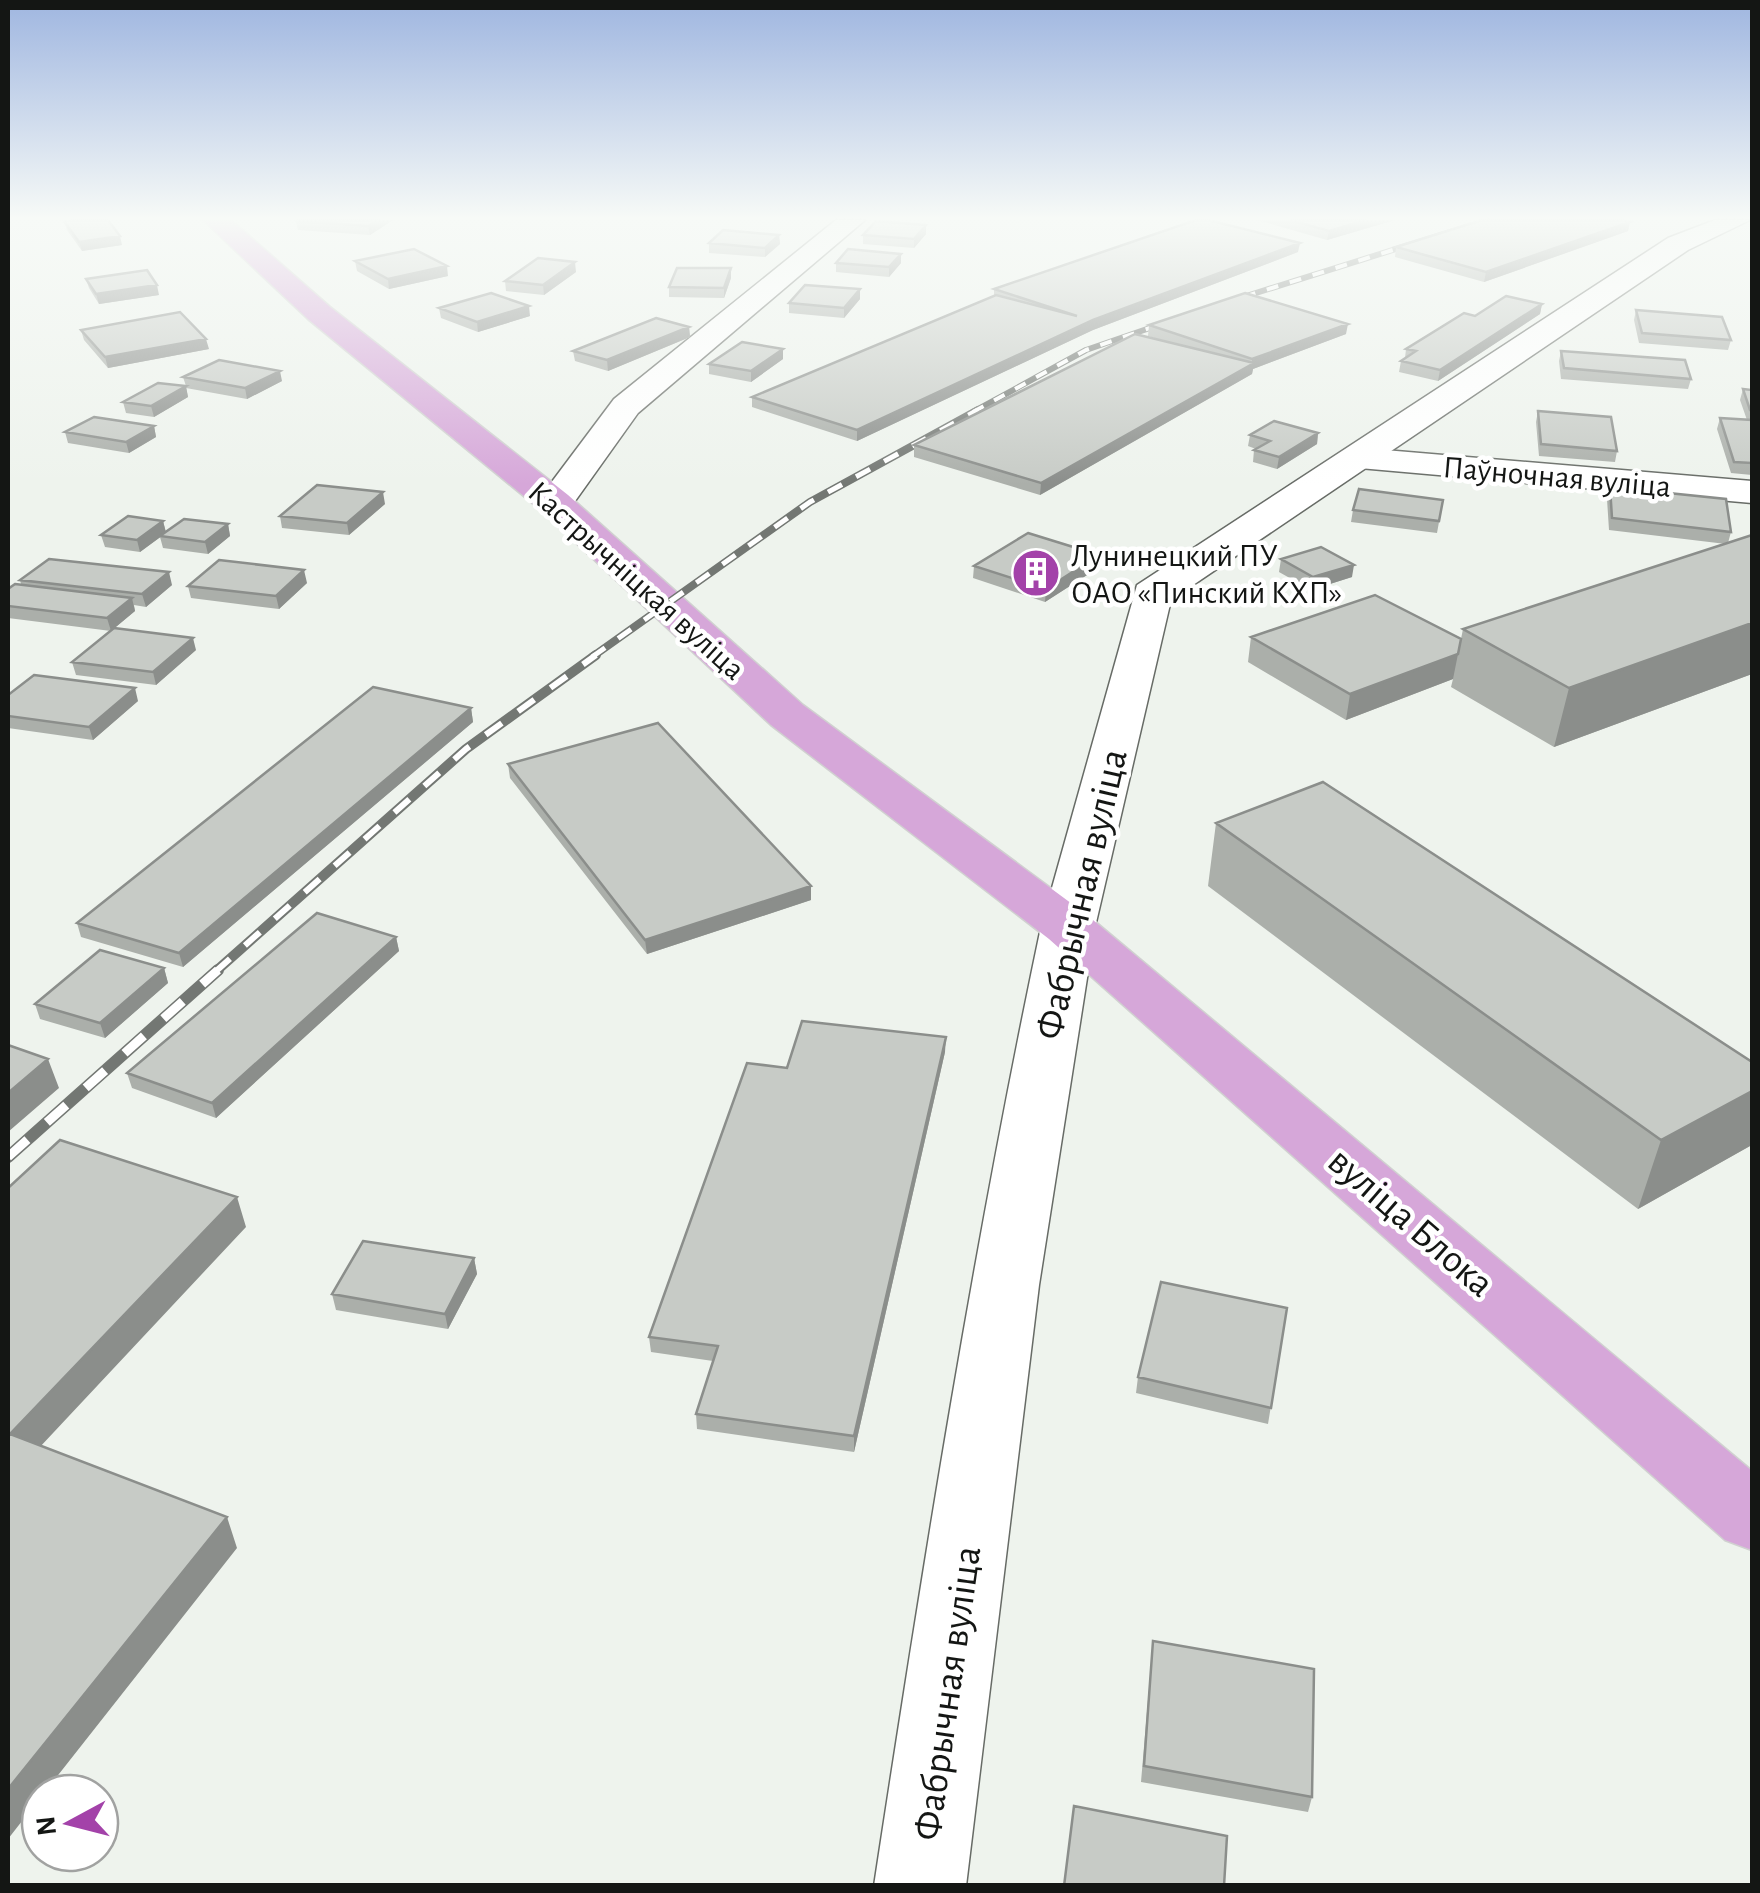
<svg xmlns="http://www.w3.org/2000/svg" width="1760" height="1893" font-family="'Alegreya Sans',sans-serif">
	<rect width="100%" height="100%" fill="#eef3ed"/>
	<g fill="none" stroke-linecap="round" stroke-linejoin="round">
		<g stroke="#676b66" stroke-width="3">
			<path id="street" d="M836,220H865L638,413L568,511H542L536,503L614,399Z
				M1361,448L1752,481V503L1348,467L1343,459L1348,451Z
				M1068,911L1087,915L1095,927L1039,1285L966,1886H874C923,1565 974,1245 1041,927L1049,915Z"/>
		</g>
		<g stroke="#676b66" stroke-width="3">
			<path id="secondary" d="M1715,220H1750L1688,250L1171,600L1095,927L1087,939L1068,943L1049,939L1041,927L1137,585L1668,238Z"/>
		</g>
		<g stroke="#d0d0d0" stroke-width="3">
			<path id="primary" d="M203,220H231L330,307L568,495L803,705L1087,915L1752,1471V1550L1725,1540L1049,939L771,725L542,511L308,319Z"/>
		</g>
		<use href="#street" fill="#fff" fill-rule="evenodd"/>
		<use href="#secondary" fill="#fff" fill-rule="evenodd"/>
		<use href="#primary" fill="#d6a7d9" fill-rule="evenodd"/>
		<g stroke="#737773" stroke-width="6">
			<path id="rail-far3" d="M1221,304L1488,220
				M973,412L1086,350L1173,320"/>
		</g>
		<g stroke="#737773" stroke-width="8">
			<path id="rail-far2" d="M592,657L810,502L978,410"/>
		</g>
		<g stroke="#737773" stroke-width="10">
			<path id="rail-far1" d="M215,972L466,749L596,655"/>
		</g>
		<g stroke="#737773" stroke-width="12">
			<path id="rail" d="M8,1157L218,970"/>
		</g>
		<use href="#rail-far3" stroke="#fff" stroke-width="4" stroke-dasharray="12" stroke-linecap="butt"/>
		<use href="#rail-far2" stroke="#fff" stroke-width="5" stroke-dasharray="16" stroke-linecap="butt"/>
		<use href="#rail-far1" stroke="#fff" stroke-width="6" stroke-dasharray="20" stroke-linecap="butt"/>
		<use href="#rail" stroke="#fff" stroke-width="9" stroke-dasharray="26" stroke-linecap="butt"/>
	</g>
	<path fill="#abafaa" d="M299,220H393L370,235L298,230L296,221Z
		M1257,220H1395L1327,240Z
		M64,221L122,245L82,251L67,230Z
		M1630,222L1628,231L1484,282L1395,257L1396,247Z
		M926,234L914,248L863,244V235Z
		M779,235L780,244L765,257L709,253V243Z
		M1298,252L1093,330L857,441L752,407V397L994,296V289Z
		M901,254V263L889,277L836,272V263Z
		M355,261L448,276L389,289L357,271Z
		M731,268V278L724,298L669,297V287Z
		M576,272L544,295L506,291L505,281Z
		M86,279L159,295L99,304L89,288Z
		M860,289V299L844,318L789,313V303Z
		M1542,304L1540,314L1438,381L1399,372L1401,361L1405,358L1406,349L1475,316Z
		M439,308L530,316L478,332L441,318Z
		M1636,310L1731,340L1728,350L1639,343L1634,320Z
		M1149,325L1346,334L1253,369L1252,374L1040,495L914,457V445L1164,341L1148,336Z
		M689,327L690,337L608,371L575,361L573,351Z
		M81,330L209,349L108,368L84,340Z
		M783,349V359L751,382L709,374V364Z
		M1561,351L1691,379L1688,389L1561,379L1559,361Z
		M183,377L282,381L247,399L186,388L188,397L154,417L126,413L123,402L186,386Z
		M1743,389L1752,390V475L1731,473L1717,429L1720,418L1747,420L1740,400Z
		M1538,411L1617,451L1615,462L1539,456L1536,422Z
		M154,426L156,437L129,453L68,443L65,432Z
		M1318,433L1317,444L1277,469L1253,462L1254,450L1256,449L1248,446L1250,435Z
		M1610,487L1731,532L1728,543L1752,535V674L1554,747L1451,687L1453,679L1346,720L1248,662L1251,637L1461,639L1463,629L1726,544L1609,530L1607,499Z
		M1443,500L1437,533L1351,522L1353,510Z
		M385,504L349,535L282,528L280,516Z
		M163,521L166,532L228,524L230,536L208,554L163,548L160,537L140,552L105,547L101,535Z
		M1281,559L1352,577L1311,590L1279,572Z
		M974,566L1098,568L1045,602L973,578Z
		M20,580L172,585L146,607L134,605L135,611L111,631L8,618V589L21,584Z
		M307,583L279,609L191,598L188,586Z
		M196,650L156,685L76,675L72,662Z
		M8,695L138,701L93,740L8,728Z
		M471,708L473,722L183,967L81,937L77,923Z
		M508,764L811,886V900L647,954L510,778Z
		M1216,823L1752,1062V1139L1750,1146L1638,1209L1208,886Z
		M396,937L399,951L216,1118L132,1088L127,1073Z
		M164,968L168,983L105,1038L40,1019L35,1004Z
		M945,1052L854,1452L697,1429L696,1414L713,1361L651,1352L649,1337L787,1068Z
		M474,1258L477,1274L448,1329L336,1310L332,1294Z
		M1287,1308L1268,1424L1136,1393L1138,1377Z
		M1153,1641L1312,1797L1308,1812L1141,1782Z"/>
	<path fill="#8b8e8b" d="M378,220H393L370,235L368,226Z
		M1366,220H1395L1327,240L1329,231Z
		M1630,222L1628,231L1484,282L1486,272Z
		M926,225V234L914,248V239Z
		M779,235L780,244L765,257V248Z
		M120,236L122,245L82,251L79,242Z
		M1300,243L1298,252L1093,330L857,441V430L1093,320Z
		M901,254V263L889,277V267Z
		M575,262L576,272L544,295L543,285Z
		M447,266L448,276L389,289L388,279Z
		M731,268V278L724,298V288Z
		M157,285L159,295L99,304L96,294Z
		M860,289V299L844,318V308Z
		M1542,304L1540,314L1438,381L1440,370Z
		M529,306L530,316L478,332L477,322Z
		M1348,324L1346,334L1253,369L1252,374L1040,495L1041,483L1252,364V359Z
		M689,327L690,337L608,371L607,360Z
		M206,339L209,349L108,368L105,357Z
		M783,349V359L751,382V371Z
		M280,371L282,381L247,399L245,388Z
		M186,386L188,397L154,417L151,406Z
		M154,426L156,437L129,453L126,442Z
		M1318,433L1317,444L1277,469L1279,457Z
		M383,492L385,504L349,535L347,523Z
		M163,521L166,533L140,552L137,540Z
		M228,524L230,536L208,554L205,542Z
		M1099,555L1098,568L1045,602L1046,589Z
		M1354,565L1352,577L1311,590L1313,577Z
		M304,570L307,583L279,609L276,596Z
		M169,572L172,585L146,607L142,594Z
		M132,598L135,611L111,631L107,618Z
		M1752,623V674L1554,747L1569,688Z
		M193,638L196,650L156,685L153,672Z
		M1458,654L1453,679L1346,720L1350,694Z
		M135,688L138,701L93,740L89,727Z
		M471,708L473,722L183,967L179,953Z
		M811,886V900L647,954L645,940Z
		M396,937L399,951L216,1118L212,1103Z
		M164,968L168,983L105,1038L100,1023Z
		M946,1037L945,1052L854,1452V1436Z
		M48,1059L59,1088L8,1132V1093Z
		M1752,1091V1139L1750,1146L1638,1209L1661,1140Z
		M237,1197L246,1227L24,1464L10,1434Z
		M474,1258L477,1274L448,1329L445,1314Z
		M227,1517L237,1548L44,1793H40V1798L8,1839V1789Z"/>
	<path fill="#c7cbc6" stroke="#8b8e8b" stroke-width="2.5" d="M74,220H108L120,236L79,242L64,221Z
		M299,220H378L368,226L296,221Z
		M1196,220H1208L1300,243L1093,320L857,430L752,397L996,295L1077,316L994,289Z
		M1290,220H1366L1329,231Z
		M1482,220H1622L1630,222L1486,272L1396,247Z
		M876,221L926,225L914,239L863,235Z
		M723,230L779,235L765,248L709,243Z
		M414,249L447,266L388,279L355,261Z
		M848,249L901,254L889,267L836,263Z
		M538,258L575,262L543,285L505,281Z
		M677,268H731L724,288L669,287Z
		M147,270L157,285L96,294L86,279Z
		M805,285L860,289L844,308L789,303Z
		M491,293L529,306L477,322L439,308Z
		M1245,293L1348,324L1252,359L1149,325Z
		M1506,296L1542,304L1440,370L1401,361L1416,351L1406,349L1464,313L1475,316Z
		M1636,310L1722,317L1731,340L1642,333Z
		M180,312L206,339L105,357L81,330Z
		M656,318L689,327L607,360L573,351Z
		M1135,334L1254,363L1041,483L914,445Z
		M742,342L783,349L751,371L709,364Z
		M1561,351L1685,360L1691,379L1564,368Z
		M219,360L280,371L245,388L183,377Z
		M158,383L186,386L151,406L123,402Z
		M1743,389L1752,390V410H1750Z
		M1538,411L1611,417L1617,451L1541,444Z
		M94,417L154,426L126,442L65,432Z
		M1720,418L1752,420V463L1734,462Z
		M1274,421L1318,433L1279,457L1254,450L1270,441L1250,435Z
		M317,485L383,492L347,523L280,516Z
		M1610,487L1726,499L1731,532L1612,518Z
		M1359,489L1443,500L1439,521L1353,510Z
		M128,516L163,521L137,540L101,535Z
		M184,519L228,524L205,542L160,536Z
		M1028,533L1099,555L1046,589L974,566Z
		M1752,535V623L1569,688L1463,629Z
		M1321,547L1354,565L1313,577L1281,559Z
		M49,559L169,572L142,594L20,580Z
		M219,560L304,570L276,596L188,586Z
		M15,584L132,598L107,618L8,606V589Z
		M1375,595L1461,639L1458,654L1350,694L1251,637Z
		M114,628L193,638L153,672L72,662Z
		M34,675L135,688L89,727L8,716V695Z
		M373,687L471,708L179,953L77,923Z
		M658,723L811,886L645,940L508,764Z
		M1323,782L1752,1062V1091L1661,1140L1216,823Z
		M317,913L396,937L212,1103L127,1073Z
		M100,950L164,968L100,1023L35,1004Z
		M802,1021L946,1037L854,1436L696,1414L718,1346L649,1337L747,1063L787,1068Z
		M8,1045L48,1059L8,1093Z
		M60,1140L237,1197L10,1434L227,1517L8,1789V1188Z
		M363,1241L474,1258L445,1314L332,1294Z
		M1161,1282L1287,1308L1271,1408L1138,1377Z
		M1153,1641L1314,1669L1312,1797L1144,1766Z
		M1074,1806L1227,1836L1224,1886H1064Z"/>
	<linearGradient id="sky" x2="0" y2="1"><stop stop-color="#9fb6e0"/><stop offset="0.45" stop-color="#f7faf7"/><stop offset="1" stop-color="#f7faf7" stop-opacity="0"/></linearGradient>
	<rect width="1760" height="485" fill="url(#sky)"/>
	<defs>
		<g id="building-disc" transform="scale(2.5)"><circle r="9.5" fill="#a342a9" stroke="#fff"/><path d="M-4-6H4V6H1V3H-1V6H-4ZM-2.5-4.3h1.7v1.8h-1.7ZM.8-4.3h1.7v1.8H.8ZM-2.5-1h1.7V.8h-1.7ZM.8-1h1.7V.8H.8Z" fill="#fff"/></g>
	</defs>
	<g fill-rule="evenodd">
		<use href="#building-disc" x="1036" y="573"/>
	</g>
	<g text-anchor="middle" stroke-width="9" stroke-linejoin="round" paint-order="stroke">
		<g font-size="32" fill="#141614" stroke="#fff">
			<text transform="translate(1557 476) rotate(5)" y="11">Паўночная вуліца</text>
			<text transform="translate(637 580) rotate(42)" y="11">Кастрычніцкая вуліца</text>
		</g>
		<g font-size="32" fill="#141614" stroke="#fff" text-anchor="start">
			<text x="1071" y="566">Лунинецкий ПУ<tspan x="1071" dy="37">ОАО «Пинский КХП»</tspan></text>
		</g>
		<g font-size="40" fill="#141614" stroke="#fff">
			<text transform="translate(1080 894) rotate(-77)" y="14">Фабрычная вуліца</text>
			<text transform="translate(1412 1221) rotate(41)" y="14">вуліца Блока</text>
			<text transform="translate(946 1693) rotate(-82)" y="14">Фабрычная вуліца</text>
		</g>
	</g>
	<rect width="1760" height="1893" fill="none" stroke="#141614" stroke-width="20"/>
	<g transform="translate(70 1823) rotate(263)"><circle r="48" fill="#ffffff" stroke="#a1a2a1" stroke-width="2.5"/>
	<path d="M0-8L18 38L0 25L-18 38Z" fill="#a342a9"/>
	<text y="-15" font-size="28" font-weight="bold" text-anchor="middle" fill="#141614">N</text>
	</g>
</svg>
